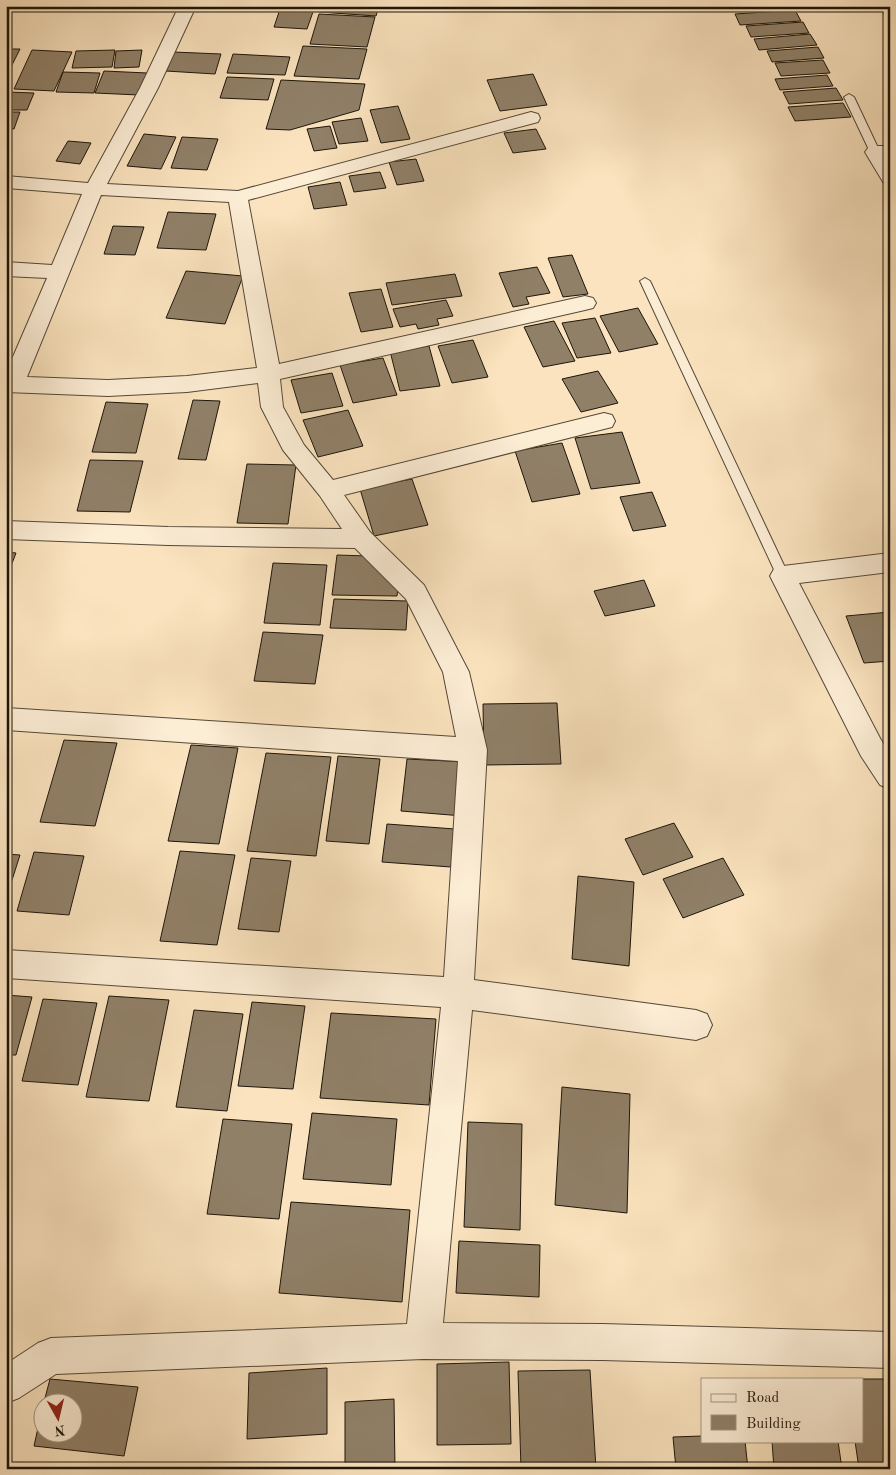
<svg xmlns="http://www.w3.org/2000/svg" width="896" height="1475" font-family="'Old Standard TT',serif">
	<rect width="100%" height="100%" fill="#fae3be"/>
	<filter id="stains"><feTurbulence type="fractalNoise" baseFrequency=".004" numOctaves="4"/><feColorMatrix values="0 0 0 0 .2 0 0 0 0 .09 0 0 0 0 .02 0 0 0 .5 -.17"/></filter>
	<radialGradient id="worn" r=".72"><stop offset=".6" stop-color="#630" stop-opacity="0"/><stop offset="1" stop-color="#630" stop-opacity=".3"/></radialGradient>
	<path fill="#908068" stroke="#1d150a" d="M281,6H315L307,29L274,27Z
		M321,6H379L376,16L319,12Z
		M881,6H890V24H888Z
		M795,10L801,21L740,25L735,14Z
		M319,14L375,17L367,47L310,44Z
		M803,22L809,33L751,37L746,26Z
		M810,34L817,45L759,50L754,39Z
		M303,46L367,49L359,79L294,76Z
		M818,47L824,58L772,62L767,51Z
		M6,49H20L6,77Z
		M32,50L72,52L54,91L14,89Z
		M115,50L112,67L72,68L76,51Z
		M142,50L139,67L114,68L116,51Z
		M173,52L221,54L215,74L166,71Z
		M233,54L290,57L285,75L227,73Z
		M823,60L830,73L781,76L775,63Z
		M104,71L147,73L139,95L95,93Z
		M63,72L100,73L94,93L56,92Z
		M533,74L547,105L500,111L487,80Z
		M827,75L833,86L780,90L775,79Z
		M227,77L274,79L268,100L220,98Z
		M281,80L365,84L359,110L290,130L266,129Z
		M836,88L843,100L789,104L783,92Z
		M6,92L34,93L27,110H6Z
		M843,103L851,117L795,121L788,107Z
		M398,106L410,139L381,143L370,110Z
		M6,112H20L14,129L6,128Z
		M361,118L368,141L339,144L332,122Z
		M330,126L337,148L314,151L307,129Z
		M536,129L546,149L513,153L504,133Z
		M144,134L176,137L161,169L127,166Z
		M182,137L218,139L207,170L171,168Z
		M68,141L91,143L80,164L56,161Z
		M416,159L424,181L397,185L389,162Z
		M380,172L386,188L354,192L349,176Z
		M340,182L347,205L314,209L308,187Z
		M168,212L216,214L206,250L157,248Z
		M113,226L144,227L135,255L104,254Z
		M572,255L588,294L563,297L548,258Z
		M537,267L550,293L526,297L529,304L513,307L499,273Z
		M186,271L243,276L225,324L166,318Z
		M455,274L462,296L392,305L386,283Z
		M381,289L393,327L361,332L349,293Z
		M446,300L453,316L437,319L439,325L418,329L416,324L400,327L393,309Z
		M638,308L658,344L619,352L600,316Z
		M595,318L611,353L577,358L562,323Z
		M554,321L575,361L543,367L524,327Z
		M473,340L488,377L452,383L438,346Z
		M429,346L440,386L400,391L390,351Z
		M383,358L397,395L353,403L340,365Z
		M598,371L618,403L581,412L562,379Z
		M332,373L343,406L301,413L291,380Z
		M193,400L220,401L206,460L178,459Z
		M106,402L148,404L136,453L92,452Z
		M348,410L363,446L318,457L303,420Z
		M622,432L640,483L591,489L575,438Z
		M562,443L580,494L532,502L515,451Z
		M90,460L143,461L130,512L77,511Z
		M247,464L296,465L288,524L237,523Z
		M412,479L428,525L374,536L360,489Z
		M652,492L666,526L633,531L620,497Z
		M6,552L16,553L6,579Z
		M337,555L368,556L398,588L397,596L332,595Z
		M273,563L327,565L320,625L264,623Z
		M644,580L655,606L605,616L594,591Z
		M334,599L408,601L406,630L330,628Z
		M890,612V661L864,663L846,616Z
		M263,632L323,635L315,684L254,681Z
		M557,703L561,764L484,765L483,704Z
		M64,740L117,743L95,826L40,822Z
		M191,745L238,748L219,844L168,841Z
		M266,753L331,757L316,856L247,851Z
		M338,756L380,759L369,844L326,841Z
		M407,759L468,762L463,816L401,811Z
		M674,823L693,857L643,875L625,839Z
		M387,824L455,829L451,867L382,862Z
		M180,851L235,855L217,945L160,941Z
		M34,852L84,856L69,915L17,911Z
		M6,854L20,855L6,899Z
		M251,858L291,861L279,932L238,929Z
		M723,858L744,895L683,918L663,879Z
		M578,876L634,882L629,966L572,959Z
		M6,995L32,997L16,1055H6Z
		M109,996L169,1000L149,1101L86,1097Z
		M43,999L97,1003L78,1085L22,1081Z
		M252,1002L305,1006L293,1089L238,1086Z
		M194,1010L243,1014L227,1111L176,1107Z
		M331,1013L436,1019L429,1105L320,1098Z
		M562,1087L630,1094L627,1213L555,1205Z
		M312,1113L397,1119L391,1185L303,1179Z
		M223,1119L292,1124L279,1219L207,1214Z
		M468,1122L522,1124L520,1230L464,1227Z
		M291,1202L410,1210L402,1302L279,1293Z
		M459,1241L540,1245L539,1297L456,1293Z
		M509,1362L511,1444L437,1445V1364Z
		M327,1368V1434L247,1439L249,1373Z
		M590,1370L596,1469H521L518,1371Z
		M50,1379L138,1387L124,1456L34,1446L42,1410V1432H72V1402H44Z
		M846,1379H890V1469H859L855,1441H862V1379Z
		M394,1399L395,1469H345V1402Z
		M702,1436V1441H745L748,1469H676L673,1437Z
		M772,1441H838L842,1469H774Z"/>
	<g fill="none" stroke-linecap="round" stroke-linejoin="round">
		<g stroke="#544837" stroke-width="2">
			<path id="lane" d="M849,94L854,97L880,152L878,154L875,155L870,152L844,97Z
				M645,278L650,281L789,576L787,579H779L777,576L640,281Z"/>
		</g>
		<g stroke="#544837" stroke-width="2">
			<path id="street" d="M179,6H196L158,88L107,184L238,191L531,112L538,114L540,118L538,122L248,200L279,364L585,296L593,298L596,303L593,308L585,310L280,379L283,407L304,445L333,480L604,413L612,415L615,421L612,427L604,429L344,495L370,532L424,585L469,672L487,750L474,980L696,1010L707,1014L712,1025L707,1036L696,1040L472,1010L443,1323L602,1324L890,1332V1368L602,1360L423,1359L56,1374L19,1398L6,1403V1364L38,1343L51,1338L407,1324L441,1007L6,978V950L444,977L458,761L6,730V708L456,737L443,672L406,599L355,548L168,545L6,539V521L168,527L342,529L320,496L283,450L261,407L258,383L187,392L108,396L6,392V373L47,278L6,276V262L52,265L82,194L6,188V176L88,183L140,88ZM101,195L229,202L257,368L187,376L108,380L27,377Z
				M875,146H890V158H888L890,161V184L883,182L865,152L868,148Z
				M890,553V572L799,583L881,740L890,753V789L880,785L861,756L770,576L774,569L783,566Z"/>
		</g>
		<use href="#lane" fill="#fcedd5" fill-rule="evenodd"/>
		<use href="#street" fill="#fcedd5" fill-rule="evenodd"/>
	</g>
	<rect width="896" height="1475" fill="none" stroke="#fae3be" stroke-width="25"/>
	<rect x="8" y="8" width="881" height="1460" fill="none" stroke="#1d150a" stroke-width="2.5"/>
	<rect x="12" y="12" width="871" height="1450" fill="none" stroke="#1d150a"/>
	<rect x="701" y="1378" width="162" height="65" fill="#fcedd5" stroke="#a39784"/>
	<rect x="711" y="1394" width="25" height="8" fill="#fcedd5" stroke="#a39784"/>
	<text x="746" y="1402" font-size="15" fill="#1d150a">Road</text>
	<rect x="711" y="1415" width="25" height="15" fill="#908068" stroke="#a39784"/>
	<text x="746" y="1428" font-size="15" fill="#1d150a">Building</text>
	<g transform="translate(58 1418) rotate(172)"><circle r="24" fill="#fcedd5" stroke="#a39784"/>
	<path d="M0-4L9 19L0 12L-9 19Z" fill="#8f2418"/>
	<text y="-8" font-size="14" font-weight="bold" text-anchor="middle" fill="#1d150a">N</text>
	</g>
	<rect width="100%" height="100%" filter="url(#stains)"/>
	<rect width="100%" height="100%" fill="url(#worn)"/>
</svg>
